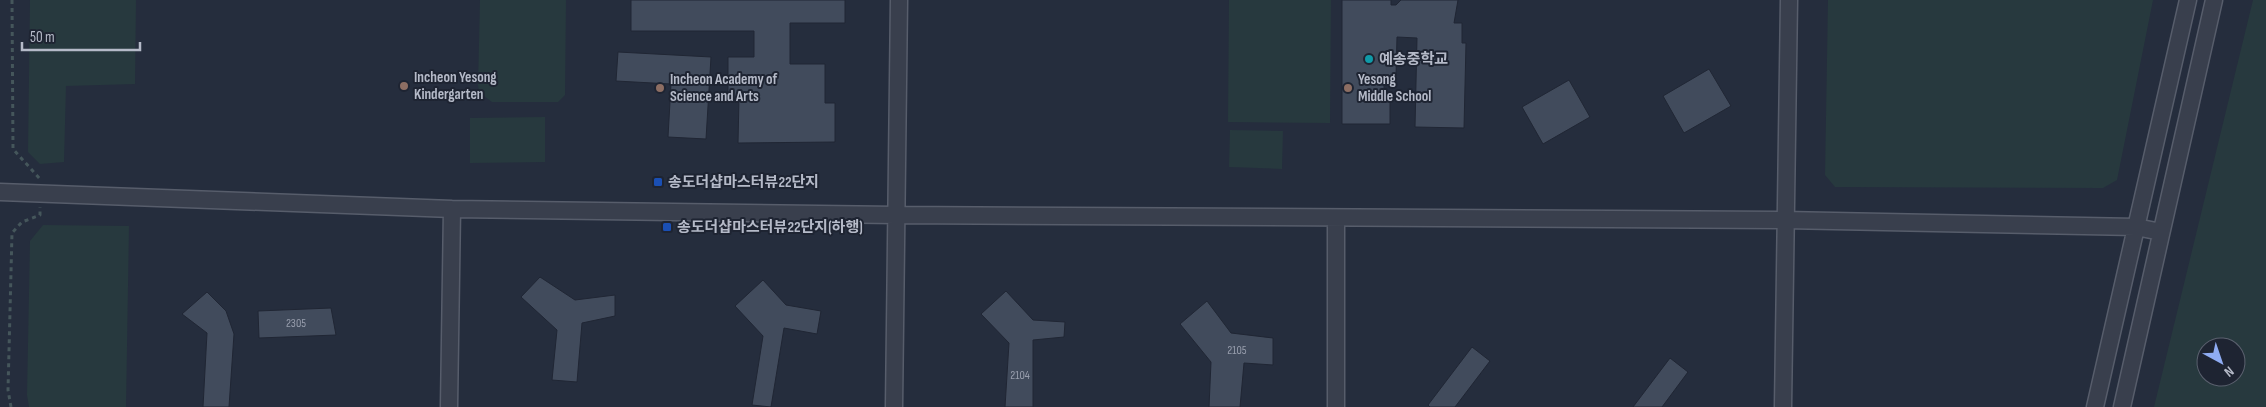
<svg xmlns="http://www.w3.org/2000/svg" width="2266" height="407" font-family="'Sofia Sans Condensed','Noto Sans KR',sans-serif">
	<rect width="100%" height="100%" fill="#252d3d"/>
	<path fill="#27393e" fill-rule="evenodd" d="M30,0H136L135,84L66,86L64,162L40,164L28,152Z
		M480,0H566L565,95L558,102H492L480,93L478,86Z
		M1229,0H1331L1330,123L1228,122Z
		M1828,0H2153L2117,180L2103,188L1835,187L1825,175Z
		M2253,0H2266V407H2154ZM2206,347H2236V377H2206Z
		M545,117V162L470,163V118Z
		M1230,130L1283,131L1282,169L1229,167Z
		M43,225L129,226L126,407H29L27,395L30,241Z"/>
	<path fill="#414b5c" stroke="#202634" d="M631,0H845V23H790V64H825V103H835V142L738,143L739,98H728V57H754V31H631Z
		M1342,0H1391V5H1396L1401,0H1458L1454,23H1462V43H1466L1464,128L1415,127L1417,38L1397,37L1396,76L1379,75L1384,76V98H1390V124H1342Z
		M618,52L711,57L706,139L668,137L671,84L616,81Z
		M1709,69L1731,106L1684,133L1663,96Z
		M1569,80L1590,117L1543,144L1522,107Z
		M540,277L575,300L615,295V316L582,323L577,382L552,380L557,330L521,297Z
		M763,280L786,305L821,311L817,334L784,328L771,407L752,405L763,336L735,306Z
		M1006,291L1033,320L1065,322L1064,337L1033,340V407H1005L1009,343L981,314Z
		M207,292L226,311L234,334L229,407H203L207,333L182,314Z
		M1207,301L1231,333L1273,338V365L1244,363L1240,407H1209L1211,362L1180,324Z
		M331,308L336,335L259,338L258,311Z
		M1472,347L1490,361L1455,407H1430L1428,405Z
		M1670,358L1688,372L1662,407H1633Z"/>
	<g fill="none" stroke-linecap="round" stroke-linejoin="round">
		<g stroke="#575d6b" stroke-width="19">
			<path id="street" d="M0,192L452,209L896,215L1784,220L2136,227L2161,232
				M449,407L452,209
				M894,407L899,0
				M1336,407V218
				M1783,407L1789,0
				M2095,407L2188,0
				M2122,407L2214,0"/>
		</g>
		<path stroke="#45565b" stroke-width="3" stroke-dasharray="4 4" stroke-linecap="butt" d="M12,0L13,149L40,179
			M11,407L8,390L12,233L22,222L40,215V207"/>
		<use href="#street" stroke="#393f4d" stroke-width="16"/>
	</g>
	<circle fill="#0f9aa8" stroke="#1e2432" stroke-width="2" cx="1369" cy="59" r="5"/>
	<g fill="#8d6e63" stroke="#1e2432" stroke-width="2">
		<circle cx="404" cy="86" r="5"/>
		<circle cx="660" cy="88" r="5"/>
		<circle cx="1348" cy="88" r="5"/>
	</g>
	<g fill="#1a4fb4" stroke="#1e2432" stroke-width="2">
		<rect x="653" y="177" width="10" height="10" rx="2.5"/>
		<rect x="662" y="222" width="10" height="10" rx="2.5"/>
	</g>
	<g text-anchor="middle" stroke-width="4" stroke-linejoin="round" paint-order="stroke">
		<g font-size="12" fill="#989ead">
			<text x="296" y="327">2305</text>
			<text x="1237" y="354">2105</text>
			<text x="1020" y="379">2104</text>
		</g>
		<g font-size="15" font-weight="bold" fill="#b5bac8" stroke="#1e2432" text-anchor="start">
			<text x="1379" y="64">예송중학교</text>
			<text x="414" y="82">Incheon Yesong<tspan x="414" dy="17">Kindergarten</tspan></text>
			<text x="670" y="84">Incheon Academy of<tspan x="670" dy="17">Science and Arts</tspan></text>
			<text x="1358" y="84">Yesong<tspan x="1358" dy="17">Middle School</tspan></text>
			<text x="668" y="187">송도더샵마스터뷰22단지</text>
			<text x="677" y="232">송도더샵마스터뷰22단지(하행)</text>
		</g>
	</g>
	<g transform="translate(2221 362) rotate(140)"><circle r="24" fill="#1e2432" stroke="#5a606e"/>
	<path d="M0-4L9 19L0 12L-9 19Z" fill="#8facf3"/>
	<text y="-8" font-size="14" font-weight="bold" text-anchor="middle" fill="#b5bac8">N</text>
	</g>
	<path d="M22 42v8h118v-8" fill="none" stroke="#b5bac8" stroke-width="2.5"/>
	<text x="30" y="42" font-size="15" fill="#b5bac8" stroke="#1e2432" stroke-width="4" paint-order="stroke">50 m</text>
</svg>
